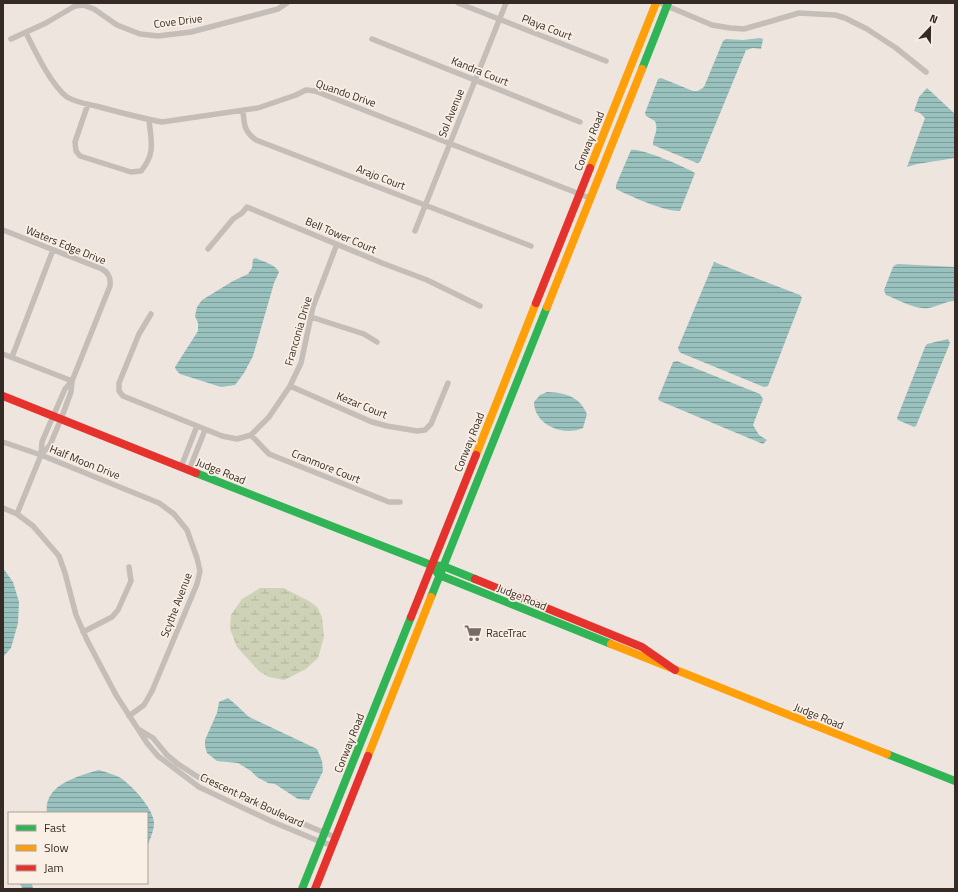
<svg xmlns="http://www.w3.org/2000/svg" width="958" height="892" font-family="'Titillium Web',sans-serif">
	<defs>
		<pattern id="wetland-marsh" width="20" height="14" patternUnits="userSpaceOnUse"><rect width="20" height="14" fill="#ced2b7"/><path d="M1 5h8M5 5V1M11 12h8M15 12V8" fill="none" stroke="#b2b49d"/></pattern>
		<pattern id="water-rules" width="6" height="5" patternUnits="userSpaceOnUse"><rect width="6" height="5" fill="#99c1be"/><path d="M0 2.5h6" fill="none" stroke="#7e9d9a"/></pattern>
	</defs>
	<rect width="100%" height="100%" fill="#ede5de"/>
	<path fill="url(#wetland-marsh)" d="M260,588H283L309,601L317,607L322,617L324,637L318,658L306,669L284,680L269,677L260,672L237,647L230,629L231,615L242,599Z"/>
	<path fill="url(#water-rules)" d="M760,38L763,39L761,49L753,48L746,50L700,162L697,163L653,145C653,135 659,132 655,121L646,116L645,113L658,79L661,78L693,91H698L704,87L723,41L726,39L743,40Z
		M927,88L955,114V158L917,164L907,167L925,118L920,113L914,111L919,97Z
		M631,150C641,148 685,167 695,173L680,211C665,212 630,196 616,189V185Z
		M256,258C263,262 275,264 279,272L274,283L253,356L244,373L235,385L221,387L180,374L176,370L175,367L198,331V323L195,316L197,307L202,300L233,281L248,274L252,268L253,259Z
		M714,262L800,295L802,298L768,386L764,387L681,353L679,351L678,348Z
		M898,264L955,267V301C945,301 937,307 928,308C916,310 896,299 886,295L884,290L893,267L895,265Z
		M948,339L950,343L916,426L914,427L898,420L897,418L925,347L927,344Z
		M677,361L760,394L763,399L753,425L759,435L767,440L763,444L660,401L658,399L673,362Z
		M547,392C566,393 579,396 587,414L583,428C564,437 534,425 534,402L540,395Z
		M3,568L13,582L19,602L18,623L11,648L3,657Z
		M228,698L234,703L249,717L317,749L322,761L323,771L309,800L298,799L275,784L268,783L257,777L251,771L238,763L217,761L207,753L205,746V740L217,713L219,702Z
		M99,770C105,772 113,774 119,777C131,784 154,809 154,823C154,831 150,839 147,847V813H47C43,785 78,776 99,770Z
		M19,883H32L33,889H23Z"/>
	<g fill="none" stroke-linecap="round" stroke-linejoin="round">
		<path stroke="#c5bdb7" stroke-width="5.5" d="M458,3L606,61
			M660,3L712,25L730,28L744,29L799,13L835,15L845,18L867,29L896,48L926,72
			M26,33C35,51 51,85 67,97C75,102 87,104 96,106C118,112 140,118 162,122L258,108L296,95L306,90L315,91L590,198
			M11,39L46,23L75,6L83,5L94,9L117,25L140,34L158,36L191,32L278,9L287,3
			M372,39L580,122
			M88,104L75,142L76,151L80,156L131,172L141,171C156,153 151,141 149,120
			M243,110C244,125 244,131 256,140L531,246
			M3,230L102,269C109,273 111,278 110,286L72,381L65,389L44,437L42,442L41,455
			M415,231L506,3
			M208,249L233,219L242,213L247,207L382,263L427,280L480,306
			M151,314L139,334L119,383V391L123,396L222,436L237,439L251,435L269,417L290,386L301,363L313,307L337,244
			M311,317L364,334L377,342
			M3,354L72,381
			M12,357L53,250
			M290,386L372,422L387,426L417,431L425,430L431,424L448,383
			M251,435L269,454L389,502H400
			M3,442L41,455L159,503L174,514L187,530L197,558L200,571L197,584L152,691L144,705L129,716
			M181,467L197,426
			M189,470L205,430
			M3,508L17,514L33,526L59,556L65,573L76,615L87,640L116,695L147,743L158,756L199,787L273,822L321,842L332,845
			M17,514L41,455L50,445L61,419L71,392L72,382
			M83,632L112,617L118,610L131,581L129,567
			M140,730L153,738L167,755L178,764L198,777L277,813L335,837"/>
		<path stroke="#30b455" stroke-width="8" d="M642,69L668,3
			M196,473L431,565L443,566L475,579
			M436,571L439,575L611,644
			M431,597L547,307
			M887,754L955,781
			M302,889L411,617"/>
		<path stroke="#ff9f0a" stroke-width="8" d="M590,168L656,3
			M547,307L642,69
			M476,455L536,303
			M611,644L887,754
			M368,756L431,597"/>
		<path stroke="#e5322d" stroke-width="8" d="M536,303L590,168
			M3,396L196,473
			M475,579L642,647L675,670
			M411,617L476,455
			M315,889L368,756"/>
	</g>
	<defs>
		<g id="supermarket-bare" transform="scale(1.38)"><path d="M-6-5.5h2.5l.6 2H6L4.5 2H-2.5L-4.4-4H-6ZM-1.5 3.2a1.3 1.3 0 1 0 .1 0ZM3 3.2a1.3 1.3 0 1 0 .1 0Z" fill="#766b66" stroke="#faefe4" stroke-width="2.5" paint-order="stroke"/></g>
	</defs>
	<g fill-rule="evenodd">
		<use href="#supermarket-bare" x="473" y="633"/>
	</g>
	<g text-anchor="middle" stroke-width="3.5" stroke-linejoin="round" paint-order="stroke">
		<g font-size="11" fill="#362a26" stroke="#faefe4">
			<text transform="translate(178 21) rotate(-7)" y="4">Cove Drive</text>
			<text transform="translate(547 27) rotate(21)" y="4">Playa Court</text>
			<text transform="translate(480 71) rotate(22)" y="4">Kandra Court</text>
			<text transform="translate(346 93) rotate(19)" y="4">Quando Drive</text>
			<text transform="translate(451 113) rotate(-68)" y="4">Sol Avenue</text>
			<text transform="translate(589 141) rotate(-68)" y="4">Conway Road</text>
			<text transform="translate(381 177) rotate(21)" y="4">Arajo Court</text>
			<text transform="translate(341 235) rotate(23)" y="4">Bell Tower Court</text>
			<text transform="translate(66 245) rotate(22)" y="4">Waters Edge Drive</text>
			<text transform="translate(298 331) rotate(-74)" y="4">Franconia Drive</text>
			<text transform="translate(362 405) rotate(22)" y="4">Kezar Court</text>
			<text transform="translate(469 442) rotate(-68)" y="4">Conway Road</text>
			<text transform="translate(85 462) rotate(22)" y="4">Half Moon Drive</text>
			<text transform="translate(326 466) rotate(22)" y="4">Cranmore Court</text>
			<text transform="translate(221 471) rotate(22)" y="4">Judge Road</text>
			<text transform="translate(522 597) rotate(22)" y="4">Judge Road</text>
			<text transform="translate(176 605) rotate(-69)" y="4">Scythe Avenue</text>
			<text transform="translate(819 716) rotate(22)" y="4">Judge Road</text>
			<text transform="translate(349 743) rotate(-68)" y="4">Conway Road</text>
			<text transform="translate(252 800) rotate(25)" y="4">Crescent Park Boulevard</text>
		</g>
		<g font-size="11" fill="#362a26" stroke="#faefe4" text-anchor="start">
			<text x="486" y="637">RaceTrac</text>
		</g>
	</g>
	<rect width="958" height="892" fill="none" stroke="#362a26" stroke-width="8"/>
	<rect x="8" y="812" width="140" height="72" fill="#faefe4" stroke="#aca098"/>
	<rect x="16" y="825" width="20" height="6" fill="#30b455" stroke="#aca098"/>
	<text x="44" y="832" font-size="12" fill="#362a26">Fast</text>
	<rect x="16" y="845" width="20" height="6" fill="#ff9f0a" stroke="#aca098"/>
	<text x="44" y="852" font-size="12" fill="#362a26">Slow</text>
	<rect x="16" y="865" width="20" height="6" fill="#e5322d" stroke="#aca098"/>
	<text x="44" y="872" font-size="12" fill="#362a26">Jam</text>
	<g transform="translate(930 28) rotate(22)" stroke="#faefe4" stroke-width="3" paint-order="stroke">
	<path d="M0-3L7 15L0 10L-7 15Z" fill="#362a26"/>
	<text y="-6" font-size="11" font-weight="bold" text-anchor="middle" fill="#362a26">N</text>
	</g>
</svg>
